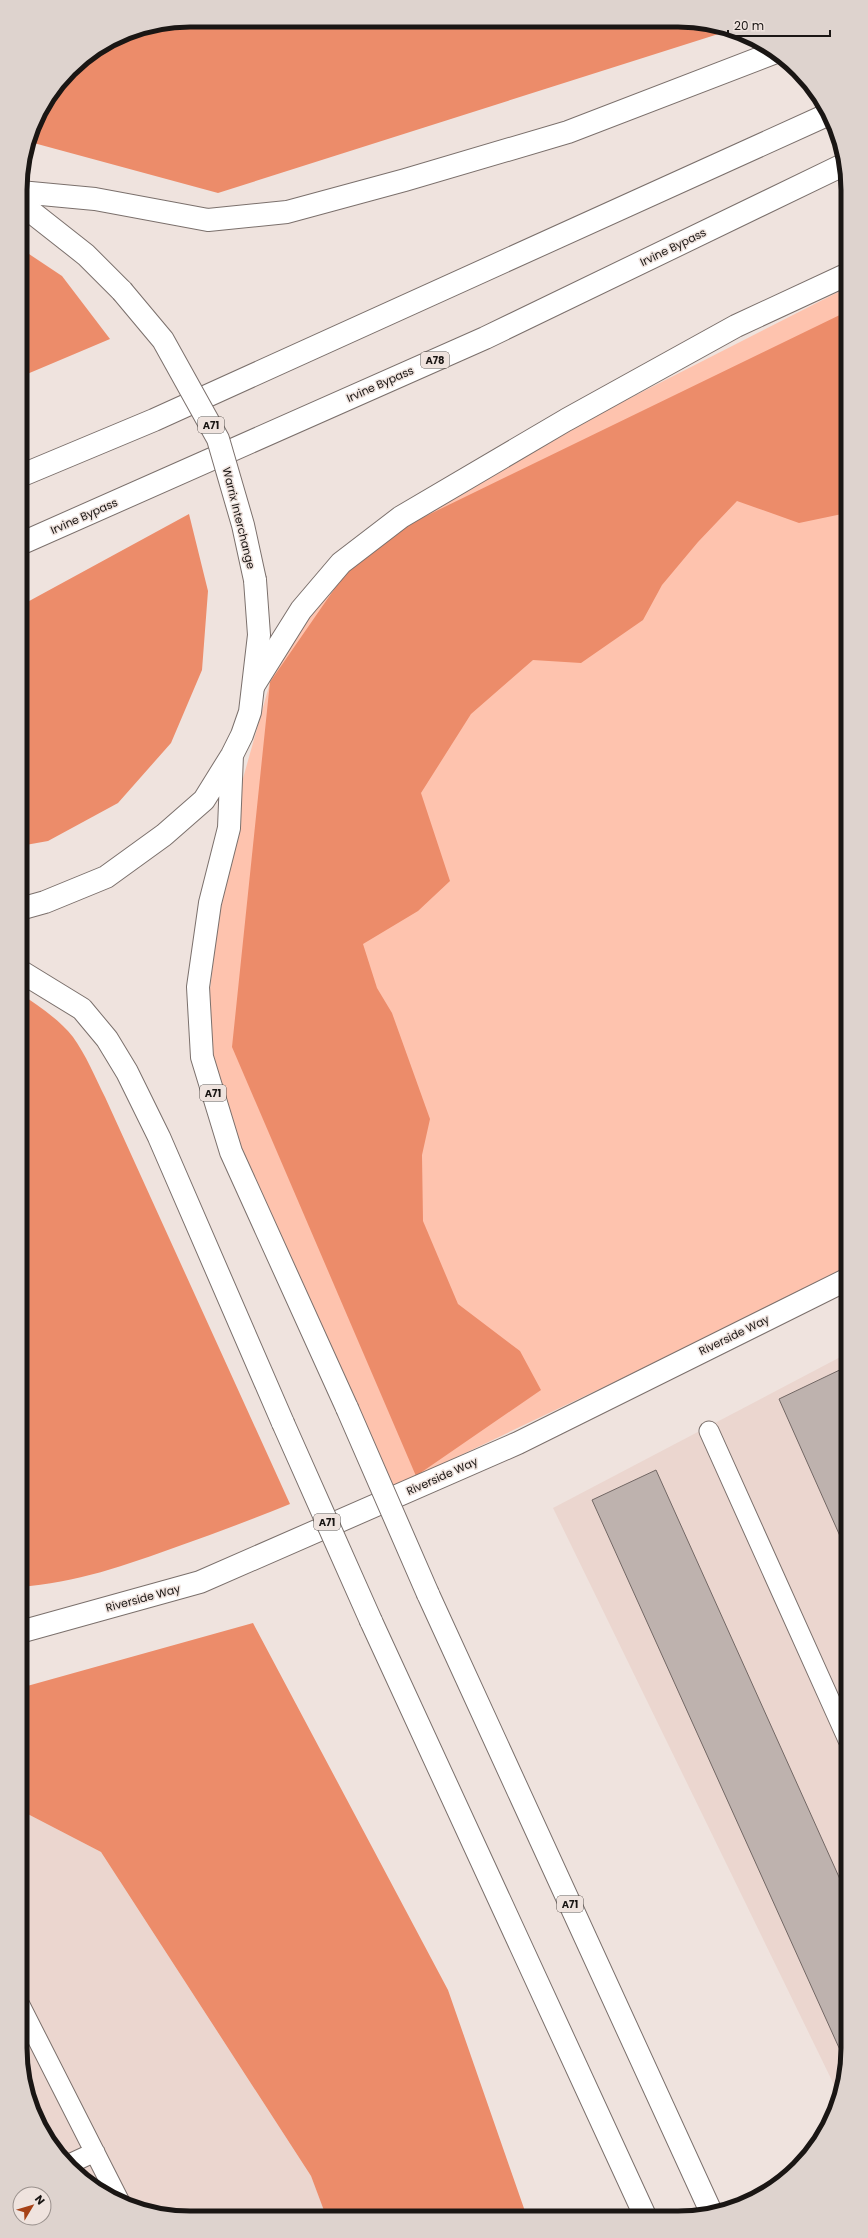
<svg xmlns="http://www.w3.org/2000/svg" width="868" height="2238" font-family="Poppins,sans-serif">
	<rect width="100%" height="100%" fill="#efe3de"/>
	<path fill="#ebd6cf" d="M848,1353V2059L839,2095L553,1508Z
		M20,1810L101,1852L311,2176L326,2216L157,2215L114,2200L70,2168L43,2133L26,2092L20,2048Z"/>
	<path fill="#fec3ae" d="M848,287V1271L383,1492L202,1057L229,828L282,640L426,502Z"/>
	<path fill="#ec8c6a" d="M190,20L711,23L731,30L218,193L30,142L38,114L78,62L125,33Z
		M20,248L62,276L110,339L20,377Z
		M848,311V489L842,514L799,523L737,501L698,542L662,585L643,620L581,663L533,660L471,714L421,793L450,881L418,911L363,944L377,988L392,1013L430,1119L422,1155L423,1221L458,1304L520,1351L541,1390L416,1476L232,1047L270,682L364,546Z
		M189,514L208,591L202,670L171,743L118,803L48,841L20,846V606Z
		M20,993C38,1006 59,1019 73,1037C86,1055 95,1077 105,1097L290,1504C253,1519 216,1533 179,1546C127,1565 75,1583 20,1587Z
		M253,1623L448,1990L527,2217L326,2216L311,2176L101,1852L20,1810V1688Z"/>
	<path fill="#beb2ae" stroke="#726764" d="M848,1366V1554L779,1399Z
		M656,1470L848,1897V2047L840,2050L592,1500Z"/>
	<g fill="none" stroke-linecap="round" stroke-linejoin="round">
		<g stroke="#7b706c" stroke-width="21">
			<path id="service" d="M709,1431L848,1740
				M20,2005L120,2202
				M67,2165L95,2152"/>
		</g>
		<g stroke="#7b706c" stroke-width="24">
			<path id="minor" d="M20,1632L200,1582L518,1443L848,1279"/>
		</g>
		<g stroke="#7b706c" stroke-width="24">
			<path id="primary" d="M20,203L86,255L122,291
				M232,755L229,828L210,903L198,987L202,1057L231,1152L347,1408
				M20,909L45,902L106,877L164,835L204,800L232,755L242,735L250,712L259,635L255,580
				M20,971L82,1009L107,1039L127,1072L159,1137L283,1423
				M428,1594L712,2214
				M371,1621L646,2218"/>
		</g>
		<g stroke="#7b706c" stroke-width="24">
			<path id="trunk" d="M20,192L95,199L208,220L287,212L405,180L568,132L776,52
				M20,476L154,420L829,114
				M20,544L485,338L845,164
				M254,685L301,610L341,563L401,517L566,420L736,326L848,274"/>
		</g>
		<use href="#service" stroke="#fff" stroke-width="19"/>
		<use href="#minor" stroke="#fff" stroke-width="22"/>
		<use href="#primary" stroke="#fff" stroke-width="22"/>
		<use href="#trunk" stroke="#fff" stroke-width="22"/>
		<g stroke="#7b706c" stroke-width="24" stroke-linecap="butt">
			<path id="primary-bridge" d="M122,291L163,340L218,439L243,525L255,580
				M347,1408L428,1594
				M283,1423L371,1621"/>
		</g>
		<use href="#primary-bridge" stroke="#fff" stroke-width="22"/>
	</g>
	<g text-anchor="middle" stroke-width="3" stroke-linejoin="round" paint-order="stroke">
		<g fill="#efe3de" stroke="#5a5451" stroke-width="1">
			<rect x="421" y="352" width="28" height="16" rx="3"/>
			<rect x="198" y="417" width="26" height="16" rx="3"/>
			<rect x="200" y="1085" width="26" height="16" rx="3"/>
			<rect x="314" y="1514" width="26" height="16" rx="3"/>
			<rect x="557" y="1896" width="26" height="16" rx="3"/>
		</g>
		<g font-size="10" font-weight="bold" fill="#1a1614">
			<text x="435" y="364">A78</text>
			<text x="211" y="429">A71</text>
			<text x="213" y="1097">A71</text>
			<text x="327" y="1526">A71</text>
			<text x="570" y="1908">A71</text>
		</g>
		<g font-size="11" fill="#1a1614" stroke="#efe3de">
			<text transform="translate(673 247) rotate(-26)" y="4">Irvine Bypass</text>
			<text transform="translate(380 384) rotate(-24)" y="4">Irvine Bypass</text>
			<text transform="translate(84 516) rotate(-24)" y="4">Irvine Bypass</text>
			<text transform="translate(239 518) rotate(76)" y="4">Warrix Interchange</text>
			<text transform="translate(734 1335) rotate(-26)" y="4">Riverside Way</text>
			<text transform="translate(442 1476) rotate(-24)" y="4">Riverside Way</text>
			<text transform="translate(143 1598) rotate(-15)" y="4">Riverside Way</text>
		</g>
	</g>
	<path d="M0 0H868V2238H0ZM190 27H678A163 163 0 0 1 841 190V2048A163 163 0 0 1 678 2211H190A163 163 0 0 1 27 2048V190A163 163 0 0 1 190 27Z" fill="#ded3ce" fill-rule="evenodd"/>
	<path fill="none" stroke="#1a1614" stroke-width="5" d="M190 27H678A163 163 0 0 1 841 190V2048A163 163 0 0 1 678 2211H190A163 163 0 0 1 27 2048V190A163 163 0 0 1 190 27Z"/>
	<g transform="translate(32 2206) rotate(52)"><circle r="19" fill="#efe3de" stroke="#9a918d"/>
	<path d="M0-3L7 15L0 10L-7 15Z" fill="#a64116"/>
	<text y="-6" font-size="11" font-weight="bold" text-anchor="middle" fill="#1a1614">N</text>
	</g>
	<path d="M728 30v6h102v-6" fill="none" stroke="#1a1614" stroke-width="2"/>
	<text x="734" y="30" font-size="12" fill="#1a1614" stroke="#efe3de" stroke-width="3" paint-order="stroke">20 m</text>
</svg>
